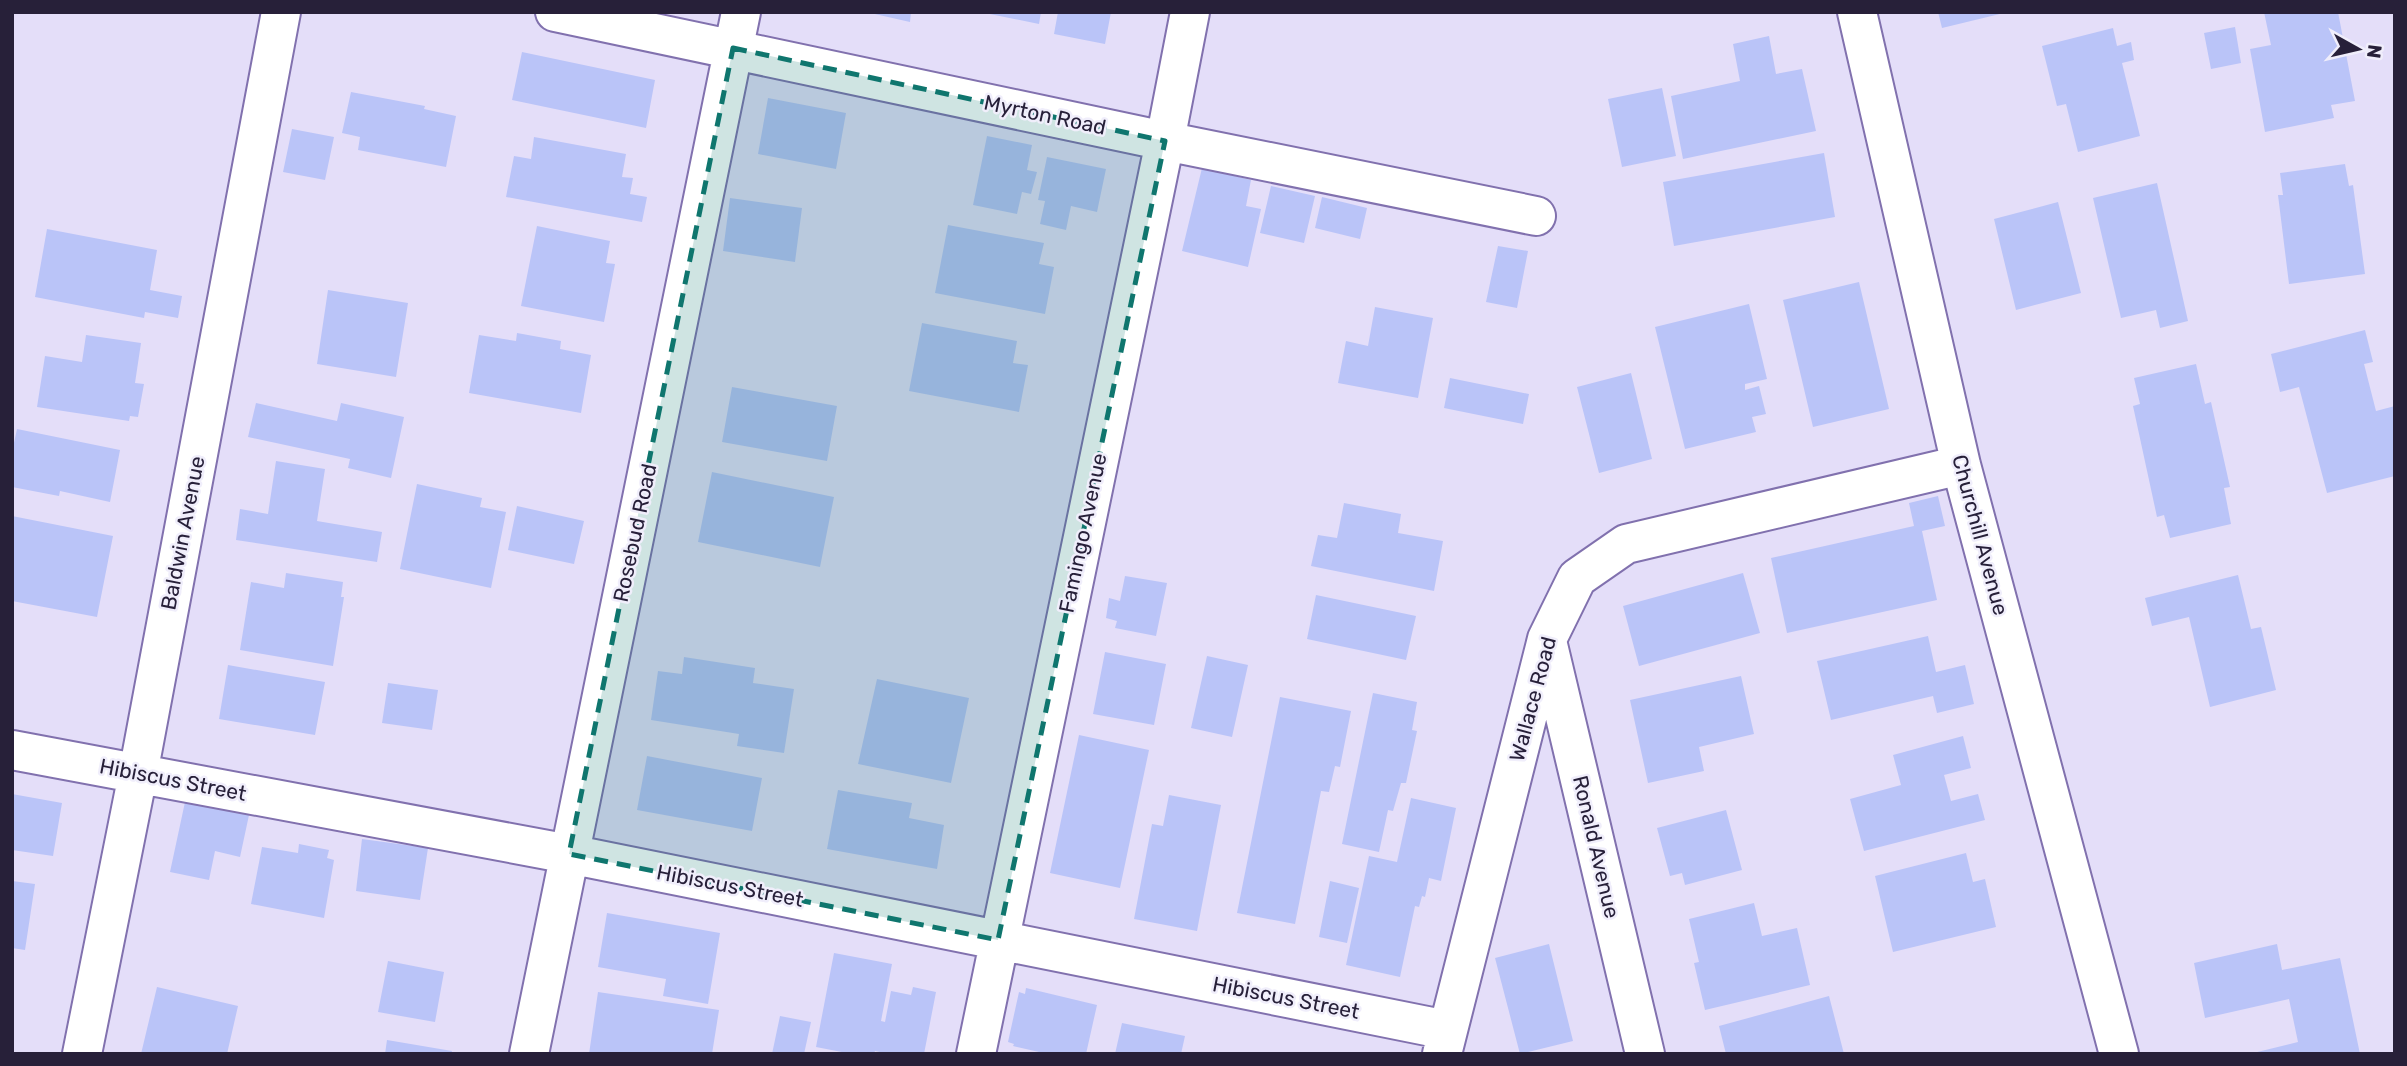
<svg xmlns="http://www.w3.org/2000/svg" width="2407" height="1066" font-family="Rubik,sans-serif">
	<rect width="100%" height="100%" fill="#e4def9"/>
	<path fill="#bac4f8" d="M866,12H911L910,22Z
		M980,12H1041L1039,24Z
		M1058,12H1111L1105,44L1054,34Z
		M1938,12H2004V13L1942,28Z
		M2264,12H2338L2355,101L2331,105L2334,118L2265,132L2250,49L2271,45Z
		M2235,27L2241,63L2211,69L2204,33Z
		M2113,28L2117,46L2131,42L2134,60L2122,63L2140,136L2078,152L2066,104L2057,106L2042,46Z
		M1769,36L1776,74L1802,69L1816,131L1683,159L1671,96L1740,81L1733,44Z
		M522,52L655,80L646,128L512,100Z
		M1662,88L1676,156L1622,167L1608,99Z
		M351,92L425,106L424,109L456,116L446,167L358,150L360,137L342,133Z
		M768,98L846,113L836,169L758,154Z
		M292,129L334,137L325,180L283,172Z
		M987,136L1032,145L1027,170L1037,172L1031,194L1022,192L1017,214L973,205Z
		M534,137L626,154L622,177L633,178L630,194L647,197L642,222L506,197L514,156L531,159Z
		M1824,153L1835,217L1674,246L1663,182Z
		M1047,157L1106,169L1097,212L1071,206L1066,230L1040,224L1045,201L1038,200Z
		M2345,164L2349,186L2353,185L2365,274L2289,284L2278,195H2283L2280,173Z
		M1202,168L1251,180L1246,206L1261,209L1248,267L1182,251Z
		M2157,183L2188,321L2160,328L2156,310L2121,318L2093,198Z
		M1271,186L1315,196L1304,243L1260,233Z
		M1322,197L1367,208L1360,239L1315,228Z
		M730,198L802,208L795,262L723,251Z
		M2058,202L2081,293L2016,310L1994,219Z
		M948,225L1044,243L1039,264L1054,267L1045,314L935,293Z
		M537,226L610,241L606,263L615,264L604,322L521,306Z
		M47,229L157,250L150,290L182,296L178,318L145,312L144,318L35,297Z
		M1498,246L1528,251L1517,308L1486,302Z
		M1859,282L1889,409L1813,427L1783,300Z
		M328,290L408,303L396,377L317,364Z
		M1749,304L1767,379L1745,384V390L1759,386L1766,414L1752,417L1756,432L1685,449L1655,327Z
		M1375,307L1433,318L1418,398L1338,383L1346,341L1368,346Z
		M922,323L1017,341L1013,363L1028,365L1019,412L909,391Z
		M2365,330L2373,362L2364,364L2376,411L2395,406V476L2327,493L2299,387L2280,392L2271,354Z
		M517,333L561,341L560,349L591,355L581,413L469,393L479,335L516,341Z
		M86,335L141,343L135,383L144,384L138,417L130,416L129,421L37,407L45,356L82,362Z
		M2196,364L2205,404L2211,402L2230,487L2224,488L2231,524L2170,538L2164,515L2157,517L2133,406L2140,404L2134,378Z
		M1631,373L1652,459L1599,473L1577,387Z
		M1450,378L1529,394L1523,424L1444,408Z
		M732,387L837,406L827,461L722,442Z
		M256,403L337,421L341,403L404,417L391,478L348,468L350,459L248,437Z
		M17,429L120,450L110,502L60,491L59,496L12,487V452Z
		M276,461L325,469L317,521L382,532L377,562L236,540L240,509L268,514Z
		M712,472L834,497L820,567L698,542Z
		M417,484L482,498L480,507L506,512L491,588L400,569Z
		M1938,496L1945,526L1922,531L1937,600L1787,633L1771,558L1914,526L1909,503Z
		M1344,503L1401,514L1398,533L1443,541L1434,591L1311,566L1318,535L1337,538Z
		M517,506L584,521L574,564L508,550Z
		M12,516L113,536L97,617L12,601Z
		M286,573L343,582L341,597H344L333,666L240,650L251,582L284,588Z
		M1743,573L1760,633L1639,666L1623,606Z
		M2238,575L2251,629L2261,627L2276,690L2210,707L2189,617L2152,626L2145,598Z
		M1125,576L1167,583L1156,636L1115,628L1117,621L1106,618L1109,598L1120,601Z
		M1316,595L1416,616L1406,660L1307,639Z
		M1928,636L1936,672L1965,665L1974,704L1937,713L1933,696L1831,720L1817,661Z
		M1105,652L1166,664L1154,725L1093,714Z
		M1207,656L1248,665L1232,737L1191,728Z
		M684,657L755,668L753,683L794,689L784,753L737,746L739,734L651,720L658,671L682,674Z
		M228,665L325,682L315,735L219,719Z
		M1741,676L1754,734L1699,747L1704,771L1648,783L1630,700Z
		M877,679L969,698L951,783L858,764Z
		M388,683L438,690L432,730L382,723Z
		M1373,693L1417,702L1412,730L1417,731L1406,783H1401L1393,811L1388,810L1379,852L1342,844Z
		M1280,697L1351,711L1340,767L1335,766L1329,792L1321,791L1295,924L1237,913Z
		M1079,735L1149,750L1120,888L1050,873Z
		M1963,736L1971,768L1944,775L1951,801L1978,794L1985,820L1864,851L1850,799L1901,785L1893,755Z
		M647,756L762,778L752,831L637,810Z
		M838,790L912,803L909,818L944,825L937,869L827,849Z
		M12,794L62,803L53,856L12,850Z
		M1169,795L1221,805L1197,931L1134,919L1152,824L1163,826Z
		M1411,798L1456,808L1441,881L1429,878L1425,897L1422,896L1419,907L1415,906L1400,977L1346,965L1369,856L1397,862Z
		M185,802L249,815L240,857L215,851L209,880L170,872Z
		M1726,810L1742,870L1685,885L1682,873L1670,876L1657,828Z
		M362,839L428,848L420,900L356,891Z
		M299,844L329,850L327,858L334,860L324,918L251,904L262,847L298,853Z
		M1966,853L1973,882L1985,879L1996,927L1893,952L1875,876Z
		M12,881L35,884L25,950L12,948Z
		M1330,881L1359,888L1347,943L1319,937Z
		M1754,903L1762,936L1797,928L1810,985L1705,1010L1694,963L1699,962L1689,919Z
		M607,913L720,933L708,1004L663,996L666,979L598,967Z
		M1549,944L1573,1041L1520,1054L1495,958Z
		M2277,944L2282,970L2340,958L2360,1054H2249L2298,1042L2289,999L2205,1018L2194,963Z
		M834,953L892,964L881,1021L885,1022L891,991L911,995L913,987L936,992L924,1054H889L875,1051L874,1054H852L816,1047Z
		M388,961L444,972L435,1022L378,1012Z
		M157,987L238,1006L227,1054H141Z
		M1026,988L1097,1005L1086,1054H1048L1013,1046L1014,1044L1008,1042L1019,992L1025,994Z
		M598,992L719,1010L712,1054H589Z
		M1829,996L1844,1054H1726L1719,1026Z
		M780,1016L811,1022L804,1054H772Z
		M1122,1023L1185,1036L1181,1054H1115Z
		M387,1040L452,1051L451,1054H385Z"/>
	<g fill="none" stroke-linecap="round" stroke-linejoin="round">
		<g stroke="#8171ae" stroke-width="42">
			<path id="street" d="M555,12L1165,141L1536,216
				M1857,12L1961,465L2119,1054
				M1548,645L1645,1054
				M12,750L569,854L1447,1030
				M82,1054L138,774L281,12
				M529,1054L741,12
				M976,1054L1165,141L1190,12
				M1442,1054L1547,639L1577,578L1626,544L1961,465"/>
		</g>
		<use href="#street" stroke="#fff" stroke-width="38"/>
	</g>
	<path fill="#0f766e" fill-opacity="0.2" stroke="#0f766e" stroke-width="5" stroke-dasharray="14 9" stroke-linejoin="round" d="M733,48L1165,141L998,940L569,854Z"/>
	<g text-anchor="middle" stroke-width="5" stroke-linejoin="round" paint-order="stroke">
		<g font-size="21" fill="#272039" stroke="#f0eefb">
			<text transform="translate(1045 115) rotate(12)" y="7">Myrton Road</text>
			<text transform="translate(183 533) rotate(-79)" y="7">Baldwin Avenue</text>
			<text transform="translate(635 533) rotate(-78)" y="7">Rosebud Road</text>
			<text transform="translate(1083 533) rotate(-78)" y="7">Famingo Avenue</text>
			<text transform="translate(1980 535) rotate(75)" y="7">Churchill Avenue</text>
			<text transform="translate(1533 699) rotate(-75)" y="7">Wallace Road</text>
			<text transform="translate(173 780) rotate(11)" y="7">Hibiscus Street</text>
			<text transform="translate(1596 847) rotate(77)" y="7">Ronald Avenue</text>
			<text transform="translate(730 886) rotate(11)" y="7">Hibiscus Street</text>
			<text transform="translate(1286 998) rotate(11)" y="7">Hibiscus Street</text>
		</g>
	</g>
	<rect width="2407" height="1066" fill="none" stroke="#272039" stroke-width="28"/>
	<g transform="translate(2358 49) rotate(98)" stroke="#f0eefb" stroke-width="5" paint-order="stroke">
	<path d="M0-5L12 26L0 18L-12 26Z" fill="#272039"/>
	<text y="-10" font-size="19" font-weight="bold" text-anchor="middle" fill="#272039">N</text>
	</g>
</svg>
